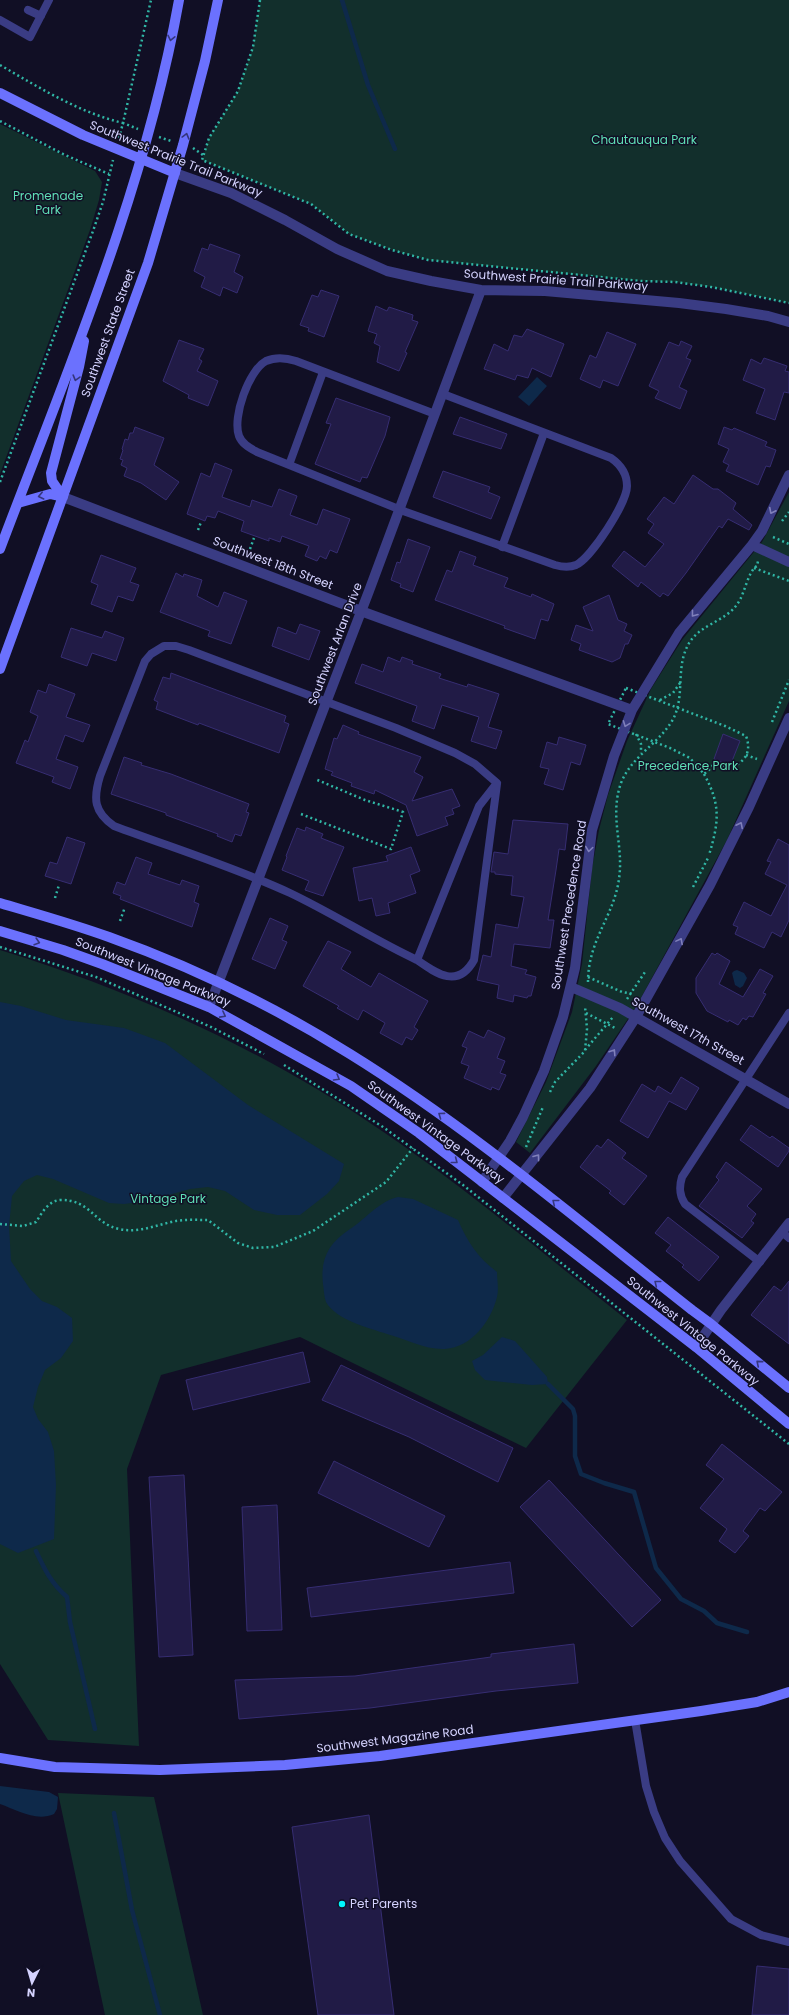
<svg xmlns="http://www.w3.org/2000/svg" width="789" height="2015" font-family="Poppins,sans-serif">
	<rect width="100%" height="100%" fill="#110f25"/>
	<path fill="#122f2c" d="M260,0H789V303L711,287L675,282L641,281L428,260L392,250L349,234L311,204L202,160L209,138L238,91L253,47Z
		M0,124L95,171L102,182L99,200L90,230L0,474Z
		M789,492V701L727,840L636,1007L596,1066L530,1153L516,1142L546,1082L572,1012L582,964L592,868L599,830L608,795L627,741L651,689L682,640L762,542Z
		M0,950C136,992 264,1050 382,1131C467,1189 546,1256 627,1320L526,1448L300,1337L161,1375L127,1469L139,1746L48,1740L0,1664Z
		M58,1793L154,1797L203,2015H105Z"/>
	<path fill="#0e294a" d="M537,377L547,386L529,406L518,397Z
		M737,970L744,973L747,978L743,986L740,988L735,985L732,973L734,971Z
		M0,1002L21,1006L66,1020L124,1028L165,1043L248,1105L344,1164L339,1181L327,1194L300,1215H277L254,1210L225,1191L208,1187L190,1189L147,1201L124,1204L109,1203L53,1179L37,1175L24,1181L12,1196L9,1226L11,1261L30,1289L42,1301L57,1307L72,1318L73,1341L61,1358L45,1370L38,1387L33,1407L38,1419L48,1432L54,1451L56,1485L54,1539L18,1553L0,1544Z
		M398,1197L413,1199L458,1220C467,1241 478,1258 497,1272C497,1280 499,1289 497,1297C491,1321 472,1347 445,1349C426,1350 405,1339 387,1334C369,1328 336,1320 326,1302C324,1297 324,1290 323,1284C320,1258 329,1243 350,1229C367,1218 378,1202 398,1197Z
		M502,1337L515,1341L547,1377L548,1384L532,1385L485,1380L475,1370L472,1361L483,1355Z
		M0,1786L49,1792L58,1797L57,1809L54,1814C36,1822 17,1810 0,1804Z"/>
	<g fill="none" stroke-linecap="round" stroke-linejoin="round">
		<path stroke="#0e294a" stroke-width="4.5" d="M342,0L368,85L395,149
			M548,1384L573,1409L575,1416V1456L581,1474L604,1483L634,1492L656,1568L681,1599L704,1611L717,1623L747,1632
			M36,1551C45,1570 51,1583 67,1597L70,1622L95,1729
			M114,1813L132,1910L160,2015"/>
	</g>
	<path fill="#211b46" stroke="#362d72" d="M210,244L240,255L234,272L243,277L237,293L223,287L220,296L201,287L205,277L194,271L202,248L208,250Z
		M321,290L339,296L324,337L308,331L309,328L300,325L312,295L318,297Z
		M376,306L387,311L389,307L413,315L412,320L418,322L405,352L407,353L399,371L377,362L380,346L374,343L377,334L368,331Z
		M527,329L564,344L551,377L532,368L528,378L517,375L515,380L484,369L494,344L508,351L514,335L522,337Z
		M607,332L636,344L618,386L603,380L600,388L580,379L590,355L596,358Z
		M179,340L204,349L199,359L202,361L197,371L218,381L208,406L188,398L189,395L163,381Z
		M681,341L692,346L686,358L691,360L679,387L687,391L680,409L655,398L659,391L649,386L669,342L679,346Z
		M764,358L787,366L785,371L789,372V393L784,392L775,420L756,413L765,389L743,380L751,359L761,364Z
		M336,398L390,417L385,436L367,478L362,477L360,482L315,464L331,424L326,423Z
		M460,417L507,434L501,449L453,434Z
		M135,427L164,438L154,465L179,482L166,500L141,483L124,476L127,468L121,465L123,460L120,459L123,450L122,449L125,439L128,440L130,433H133Z
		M724,427L732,430L734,428L767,442L765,446L776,450L770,467L766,466L758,485L726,471L729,465L723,462L729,449L718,444Z
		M215,463L232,470L222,497L250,507L252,500L272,507L279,489L297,496L290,515L317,525L323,509L350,519L337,553L330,550L326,559L320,556L317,561L305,556L309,546L282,536L280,542L269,538V541L241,531L244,521L218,511L215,518L207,516L205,521L187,514L201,473L210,477Z
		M443,471L490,487L488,492L500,497L491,519L433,497Z
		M693,475L713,489H718L736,503L733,509L752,525L749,530L728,519L722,528L719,526L686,573L668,596L663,593L660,597L641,582L638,587L612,566L624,551L645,567L664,544L648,533L654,524L647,519L664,497L674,504Z
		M408,539L430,547L413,592L400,587L401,584L391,580L397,562L400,563Z
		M460,551L476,557L473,565L508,578L504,587L531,597L532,594L554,604L548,621L541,619L535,639L504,628L505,626L435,600L447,570L452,572Z
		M101,555L136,568L130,582L139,585L133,601L118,596L112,612L91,604L98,585L91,582Z
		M176,573L183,577L184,574L202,580L197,596L218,607L224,592L247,601L231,644L208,636L210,631L160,612Z
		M609,595L618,620L627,624L624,631L632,635L628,644H625L620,658L612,662L579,650L581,644L571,640L576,625L593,631L583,607Z
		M300,624L320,631L309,660L272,646L278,627L296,634Z
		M71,628L102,638L105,631L124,638L116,661L92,653L87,666L61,657Z
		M388,657L400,662L402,657L413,661L412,664L441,674L439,678L467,687L468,684L499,694L488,727L502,731L496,749L471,741L479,717L442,705L434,729L412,721L417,706L355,683L362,664L383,672Z
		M171,673L286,716L284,722L289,724L279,753L199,723L198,725L156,709L158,702L154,700L163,677L170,679Z
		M49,684L75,694L66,717L90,725L83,742L65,735L56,759L78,767L70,789L52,782L54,777L16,763L25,740L28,742L38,716L30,712L38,690L46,693Z
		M343,725L359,732L358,734L421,757L414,772L423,777L412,801L452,789L460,806L452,809L454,814L445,817L448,825L417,836L406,805L375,790L374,794L351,786L352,783L331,775L333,772L325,769L334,738L337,739Z
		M723,734L740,741L730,766L714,759Z
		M559,737L586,745L580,765L571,762L563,790L544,784L549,769L540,767L547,742L557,745Z
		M124,757L142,763L141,765L171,774L249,804L246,812L249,813L241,836L235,834L232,842L217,836L218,834L166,815V813L111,794Z
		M513,820L568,824L565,850L559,849L556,870L548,920H554L550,948L514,944L511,966L527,970L525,974L536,977L531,996H528L527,998L514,995L513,1002L497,998L499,985L477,980L483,955L491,957L496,924L518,928L524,897L511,895L513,876L495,874V872H491L494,852L508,854Z
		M306,827L323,834L321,838L344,847L323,896L305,890L309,881L282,870L287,857L286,856L297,828L305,831Z
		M67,837L85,843L71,884L45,876L50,862L57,864Z
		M778,839L789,845V920L781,937L772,932L764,948L735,934L738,927L733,925L744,902L771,916L787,885L765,874L771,862L767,861Z
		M411,847L420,871L410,875L416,893L388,903L390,913L376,916L372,898L359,901L353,868L388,861L386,856Z
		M136,857L152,863L148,874L180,885L182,880L199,886L194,902L199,904L192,927L120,899L121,896L113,893L117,882L125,885Z
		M270,918L288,926L282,940L287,942L275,969L252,959Z
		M328,941L351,952L341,969L371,987L379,973L428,1001L414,1027L418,1030L412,1040L406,1037L402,1045L380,1033L385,1023L363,1010L358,1020L337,1008L339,1006L303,986Z
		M712,953L715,955L717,953L730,961L719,984L743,997L760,969L773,976L763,993L766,994L753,1017L749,1016L746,1020L743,1018L738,1025L729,1020L728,1022L707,1011L696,993V978Z
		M488,1030L505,1038L497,1058L505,1061L500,1073L506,1075L499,1090L492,1087L491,1090L464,1078L469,1066L461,1063L467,1048L462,1046L469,1031L484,1038Z
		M681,1077L699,1088L686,1110L669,1101L648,1138L620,1121L642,1084L655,1092L658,1086L671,1094Z
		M751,1125L770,1138L772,1136L789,1148V1151L778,1167L740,1140Z
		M608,1139L626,1153L622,1158L647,1176L624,1205L609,1193L611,1191L580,1167L597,1145L601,1148Z
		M726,1162L762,1189L747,1206L756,1214L751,1221L754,1223L742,1238L699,1206L719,1180L716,1177Z
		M668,1217L719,1257L699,1281L682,1267L684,1265L666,1251L671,1245L655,1233Z
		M789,1281V1344L751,1315L774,1286L781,1291Z
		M303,1352L310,1382L193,1410L186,1380Z
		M341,1365L513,1448L498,1482L409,1437L322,1400Z
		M722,1444L782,1492L765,1511L760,1508L743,1531L749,1536L735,1553L719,1541L727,1529L700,1508L724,1479L706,1465Z
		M334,1461L445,1516L429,1547L318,1493Z
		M184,1475L193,1655L159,1657L149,1477Z
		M549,1480L661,1600L632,1627L520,1507Z
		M277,1505L282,1630L247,1631L242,1507Z
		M510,1562L514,1593L311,1617L307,1588Z
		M574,1644L578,1683L496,1691L370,1708L239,1719L235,1680L355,1676L491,1657V1654Z
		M369,1815L394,2015H318L292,1827Z
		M757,1966L789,1969V2015H752Z"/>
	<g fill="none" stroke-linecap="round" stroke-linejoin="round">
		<path stroke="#30b6a5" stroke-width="2.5" stroke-dasharray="2 3" stroke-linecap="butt" d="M260,0L253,47L238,91L209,138L202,160L311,204L349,234L392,250L428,260L641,281L675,282L711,287L789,303
			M0,65C40,88 78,112 123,123L151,0
			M0,121L63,154L109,174
			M159,137L171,141
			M119,138L123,123L138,129
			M193,148L203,155
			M0,482L93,231L103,202L113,160
			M782,521L789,512
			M198,530L201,522
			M773,537L789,544
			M250,549L254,538
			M754,568L789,581
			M626,688L725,726L746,736C752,752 745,762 730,768L715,762L711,768L704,774L690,758L670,748L608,724Z
			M660,700L673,693L680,683
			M772,722L789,680
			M636,734L641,744V753
			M746,755L757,759
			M704,774C721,805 719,822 709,855
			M301,814L391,849L403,812L365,800L315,779
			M693,887L708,858
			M55,898L59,885
			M120,921L125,907
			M0,947L96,977L211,1027L264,1054
			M588,977L622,992L634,994
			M588,982C588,940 614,916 619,879C624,845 609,817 621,783C631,757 658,744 672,721C686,697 675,669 688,645C699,624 726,622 738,603C745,593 748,571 757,566L758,561
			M627,999L645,972
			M586,1013L615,1028
			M585,1050L613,1017
			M284,1065L383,1127L463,1185L789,1444
			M550,1092L555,1082L585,1051L587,1029L585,1006
			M526,1147L543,1107
			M0,1224L23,1226L36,1222C42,1213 48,1201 60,1200C90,1199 94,1224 119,1229C138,1233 154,1226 171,1222C183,1219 196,1220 208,1220L238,1243L253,1248L274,1247L313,1231L386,1182L413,1148"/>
		<path stroke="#3a3c84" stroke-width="8" d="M28,10L41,16
			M0,20L30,37L49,0
			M435,414L296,361C287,358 275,357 266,361C249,370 232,417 239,436C242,444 250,448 257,452L406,512L555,565C562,567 569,568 576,565C591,558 627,503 627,486C627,474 621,465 611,458L443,394
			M289,465L323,372
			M502,547L544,433
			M164,646H176L189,650L396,728L455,753L475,764L497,783L479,806L417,960C374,940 334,914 290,893C234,867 173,848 114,826C94,812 93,799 100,776L145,661L151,654Z
			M417,960C437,974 458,989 474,960L497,784
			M782,1232L789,1238
			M760,1262L685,1204C679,1195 679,1187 682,1177L789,1013
			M635,1720L646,1786L654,1812L665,1838L680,1861L731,1919L761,1935L789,1942"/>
		<path stroke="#3a3c84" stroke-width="10" d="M175,173L231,193L285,220L337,249L387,271L431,281L481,290L545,291L679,303L726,309L768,316L789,322
			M63,497L369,614L632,710
			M752,545L789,562
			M571,987L620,1008L789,1104
			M209,1007L369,591L481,290
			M482,1182L510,1141L523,1117L544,1071L563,1017L575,968L592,830L614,756L632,710L679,633L752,545L762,531L789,475
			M503,1198L590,1088L636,1017L710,885L749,807L789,718
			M696,1347L721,1310L789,1223"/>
		<path stroke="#6b71fe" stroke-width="10" d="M0,93L83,135L175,173
			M63,497L52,481L51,473L79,367L84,341
			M18,503L50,494L63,497
			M0,549C68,369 145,190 179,0
			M0,669L148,263L183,145L205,61L218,0
			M0,903C37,914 73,924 109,937C193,967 275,1007 350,1054C471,1129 580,1222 692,1310L711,1324L789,1388
			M0,931L63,950L102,964L209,1007L351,1086L419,1133L696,1347L789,1424
			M0,1758L55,1767L160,1770L285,1765L380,1756L701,1711L757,1702L789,1692"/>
	</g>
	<defs><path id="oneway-chevron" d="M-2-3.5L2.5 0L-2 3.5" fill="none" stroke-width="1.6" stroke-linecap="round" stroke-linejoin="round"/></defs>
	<g stroke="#35367c">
		<use href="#oneway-chevron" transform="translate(171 38) rotate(102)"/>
		<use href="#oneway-chevron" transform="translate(186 136) rotate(-75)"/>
		<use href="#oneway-chevron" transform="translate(76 378) rotate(106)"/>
		<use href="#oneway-chevron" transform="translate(41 496) rotate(167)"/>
		<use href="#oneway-chevron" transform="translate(37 942) rotate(17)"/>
		<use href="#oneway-chevron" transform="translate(223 1015) rotate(28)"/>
		<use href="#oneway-chevron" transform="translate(337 1078) rotate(30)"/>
		<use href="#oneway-chevron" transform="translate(441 1115) rotate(-144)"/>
		<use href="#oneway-chevron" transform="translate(455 1161) rotate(38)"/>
		<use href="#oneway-chevron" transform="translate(555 1202) rotate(-141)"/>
		<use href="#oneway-chevron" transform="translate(657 1283) rotate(-141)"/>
		<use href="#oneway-chevron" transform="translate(759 1363) rotate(-140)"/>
	</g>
	<g stroke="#8080bb">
		<use href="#oneway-chevron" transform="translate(772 511) rotate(117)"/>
		<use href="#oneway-chevron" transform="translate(694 614) rotate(128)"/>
		<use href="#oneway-chevron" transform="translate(626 724) rotate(111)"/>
		<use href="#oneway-chevron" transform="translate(740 825) rotate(-63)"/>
		<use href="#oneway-chevron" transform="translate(589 849) rotate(98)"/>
		<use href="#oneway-chevron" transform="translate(680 941) rotate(-62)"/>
		<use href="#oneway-chevron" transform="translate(613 1052) rotate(-57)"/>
		<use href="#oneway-chevron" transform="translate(537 1157) rotate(-53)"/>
	</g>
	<circle fill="#01f5fc" stroke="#110f25" stroke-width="1.5" cx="342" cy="1904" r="4"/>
	<g text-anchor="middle" stroke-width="3" stroke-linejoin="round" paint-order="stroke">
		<g font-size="12" fill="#5fdfb6" stroke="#110f25">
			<text x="644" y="144">Chautauqua Park</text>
			<text x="48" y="200">Promenade<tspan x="48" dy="14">Park</tspan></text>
			<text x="688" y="770">Precedence Park</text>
			<text x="168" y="1203">Vintage Park</text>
		</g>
		<g font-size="12" fill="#d5d3ff" stroke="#110f25">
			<text transform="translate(176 159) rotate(22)" y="4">Southwest Prairie Trail Parkway</text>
			<text transform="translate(556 280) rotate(4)" y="4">Southwest Prairie Trail Parkway</text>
			<text transform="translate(108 333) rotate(-70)" y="4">Southwest State Street</text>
			<text transform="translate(273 563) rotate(21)" y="4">Southwest 18th Street</text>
			<text transform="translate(335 644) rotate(-69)" y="4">Southwest Arlan Drive</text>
			<text transform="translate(569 905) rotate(-81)" y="4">Southwest Precedence Road</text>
			<text transform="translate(153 972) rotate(22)" y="4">Southwest Vintage Parkway</text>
			<text transform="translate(688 1031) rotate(29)" y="4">Southwest 17th Street</text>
			<text transform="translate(436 1132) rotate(36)" y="4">Southwest Vintage Parkway</text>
			<text transform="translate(693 1331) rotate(39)" y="4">Southwest Vintage Parkway</text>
			<text transform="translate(395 1739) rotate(-7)" y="4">Southwest Magazine Road</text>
		</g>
		<g font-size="12" fill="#d5d3ff" stroke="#110f25" text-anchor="start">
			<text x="350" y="1908">Pet Parents</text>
		</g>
	</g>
	<g transform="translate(32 1983) rotate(185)" stroke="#110f25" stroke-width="3" paint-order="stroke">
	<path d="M0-3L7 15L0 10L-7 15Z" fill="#d5d3ff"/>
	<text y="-6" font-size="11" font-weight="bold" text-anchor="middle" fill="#d5d3ff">N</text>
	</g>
</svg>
